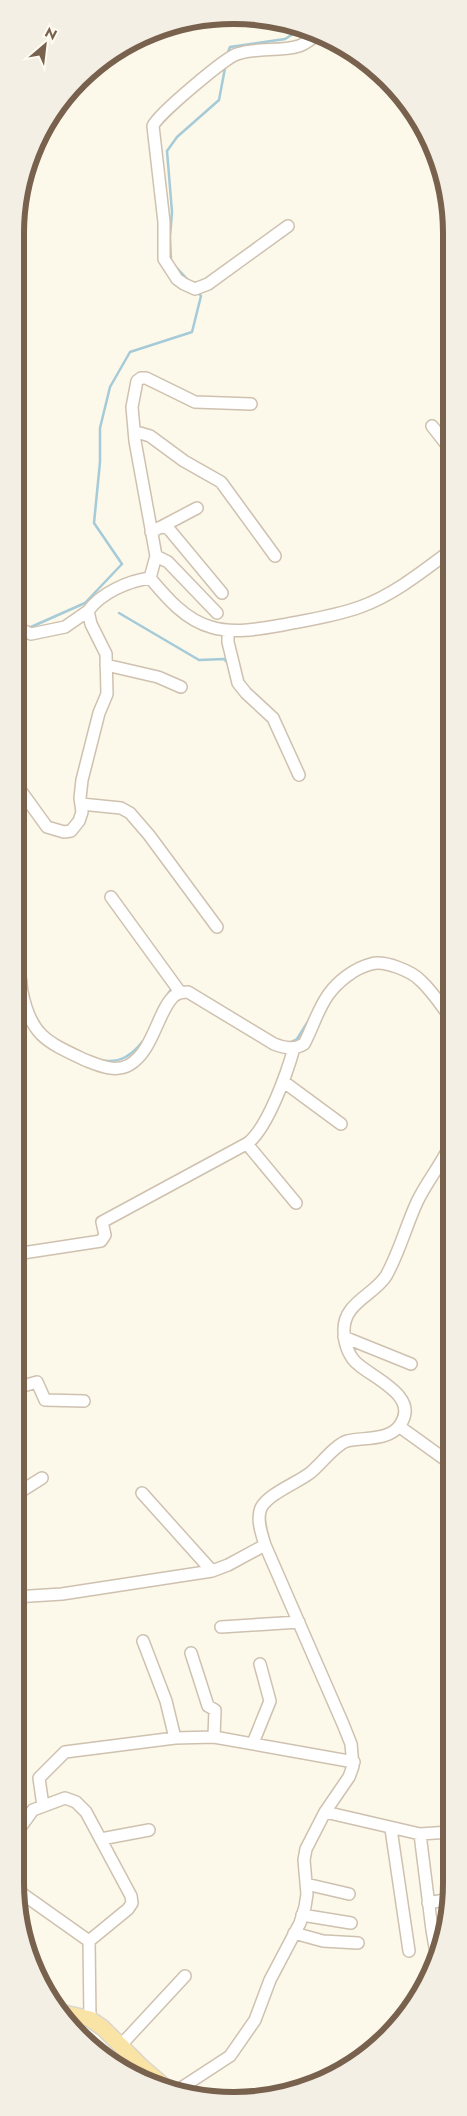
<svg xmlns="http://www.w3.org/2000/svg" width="467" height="2116" font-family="Jost,sans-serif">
	<rect width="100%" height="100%" fill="#fcf8ea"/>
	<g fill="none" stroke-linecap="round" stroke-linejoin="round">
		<path stroke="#a5cad8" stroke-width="2.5" d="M228,52L230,47L285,39L301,29
			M171,261L170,237L172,212L167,151L177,137L219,100L225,68
			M174,265L189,281
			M119,613L199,660L224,659L228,663
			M29,630L31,627L85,603L122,564L94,523L100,462V428L110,387L130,352L192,332L201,296L197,291
			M16,653L27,635
			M16,952L23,958L27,987
			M166,997L172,988
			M289,1043L297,1039L312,1015
			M101,1060C120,1064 132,1055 143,1041"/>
		<g stroke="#cfc1af" stroke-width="14">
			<path id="minor" d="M288,226L208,284L195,289L184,284L177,279L164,259V222L153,126C157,115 225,58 237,54C257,47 279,52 299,46C306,44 312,38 318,34
				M432,426L450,449
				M135,435L140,433L150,436L184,461L221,482L275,556
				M161,527L197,508
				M151,532L161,527L168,528L222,593
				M156,556L168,562L217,613
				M150,578C166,597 185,620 211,627C233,634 259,629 282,625C308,620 335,616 360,607C393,595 422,572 450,551
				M88,611C101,593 128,581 150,578L156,556L135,441L132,407L137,381L141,378H146L195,402L251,404
				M228,631V642L238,683L246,693L273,718L299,775
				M106,665L158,677L181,687
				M16,784L47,827L64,832L71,831L79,821L82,812L80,798L82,780L99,713L107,694L106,654L91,624L88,611L65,627L31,634L16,627
				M81,804L121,808L130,813L149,835L217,927
				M111,897L180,992
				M16,962C21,970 20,983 22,992C31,1036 47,1042 85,1060C98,1065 115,1073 129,1065C153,1052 158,1010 174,996C179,992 183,992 188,992L274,1044C285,1048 294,1050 304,1044C313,1027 317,1011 328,995C338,981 355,968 371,964C384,960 412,971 421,981C432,991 441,1005 450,1017
				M284,1082L341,1124
				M247,1144L296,1203
				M16,1254L101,1241L105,1235L102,1222L248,1143C268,1127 287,1073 294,1048
				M344,1337L411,1364
				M16,1388L37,1382L45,1400L84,1401
				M400,1427L450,1463
				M142,1493L212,1571
				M15,1495L42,1478
				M15,1597L62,1594L212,1571L228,1565L265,1545
				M221,1627L299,1622
				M143,1641L166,1701L175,1738L214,1737L354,1762
				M191,1653L208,1706L215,1710L214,1737
				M253,1743L270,1701L260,1664
				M43,1806L39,1778L65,1752L175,1738
				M325,1812L420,1834L450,1832
				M391,1829L409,1951
				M420,1834L432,1930L442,1936
				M15,1835L33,1810L65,1798L76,1802L86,1812L131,1896L132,1903L128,1909L89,1941L90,2019
				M101,1839L149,1830
				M306,1884L349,1894
				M17,1890L89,1941
				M428,1903L450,1899
				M302,1915L351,1923
				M432,1930L436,1953
				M294,1933L323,1941L358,1943
				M121,2045L185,1976
				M351,2063L356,2059
				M178,2090L230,2056L255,2020L270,1980L300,1923L305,1907L307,1894L304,1860L306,1849L325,1812L349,1777L353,1766L351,1744L343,1724L265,1545C262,1535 256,1519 261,1508C268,1494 297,1483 310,1473C320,1465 336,1444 347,1441C364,1437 389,1441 400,1425C420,1397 375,1379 359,1365C349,1358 344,1343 344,1331C343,1303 374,1295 386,1276C399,1253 406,1226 417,1202C425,1185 437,1170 446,1153L450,1151"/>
		</g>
		<g stroke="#dcd6d1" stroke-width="18">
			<path id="major" d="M60,2012L90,2019L103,2028L142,2067L163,2085"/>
		</g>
		<use href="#minor" stroke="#fff" stroke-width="11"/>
		<use href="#major" stroke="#f9e4a5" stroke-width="15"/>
	</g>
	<path d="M0 0H467V2116H0ZM233 24H234A209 209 0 0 1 443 233V1883A209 209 0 0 1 234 2092H233A209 209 0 0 1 24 1883V233A209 209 0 0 1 233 24Z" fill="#f4efe4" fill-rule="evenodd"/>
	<path fill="none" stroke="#78614d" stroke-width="6" d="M233 24H234A209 209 0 0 1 443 233V1883A209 209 0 0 1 234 2092H233A209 209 0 0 1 24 1883V233A209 209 0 0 1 233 24Z"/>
	<g transform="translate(45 45) rotate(28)" stroke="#fffbf1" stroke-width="4" paint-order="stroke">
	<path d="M0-4L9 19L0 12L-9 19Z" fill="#78614d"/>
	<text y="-8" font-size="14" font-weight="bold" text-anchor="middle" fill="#78614d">N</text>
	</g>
</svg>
